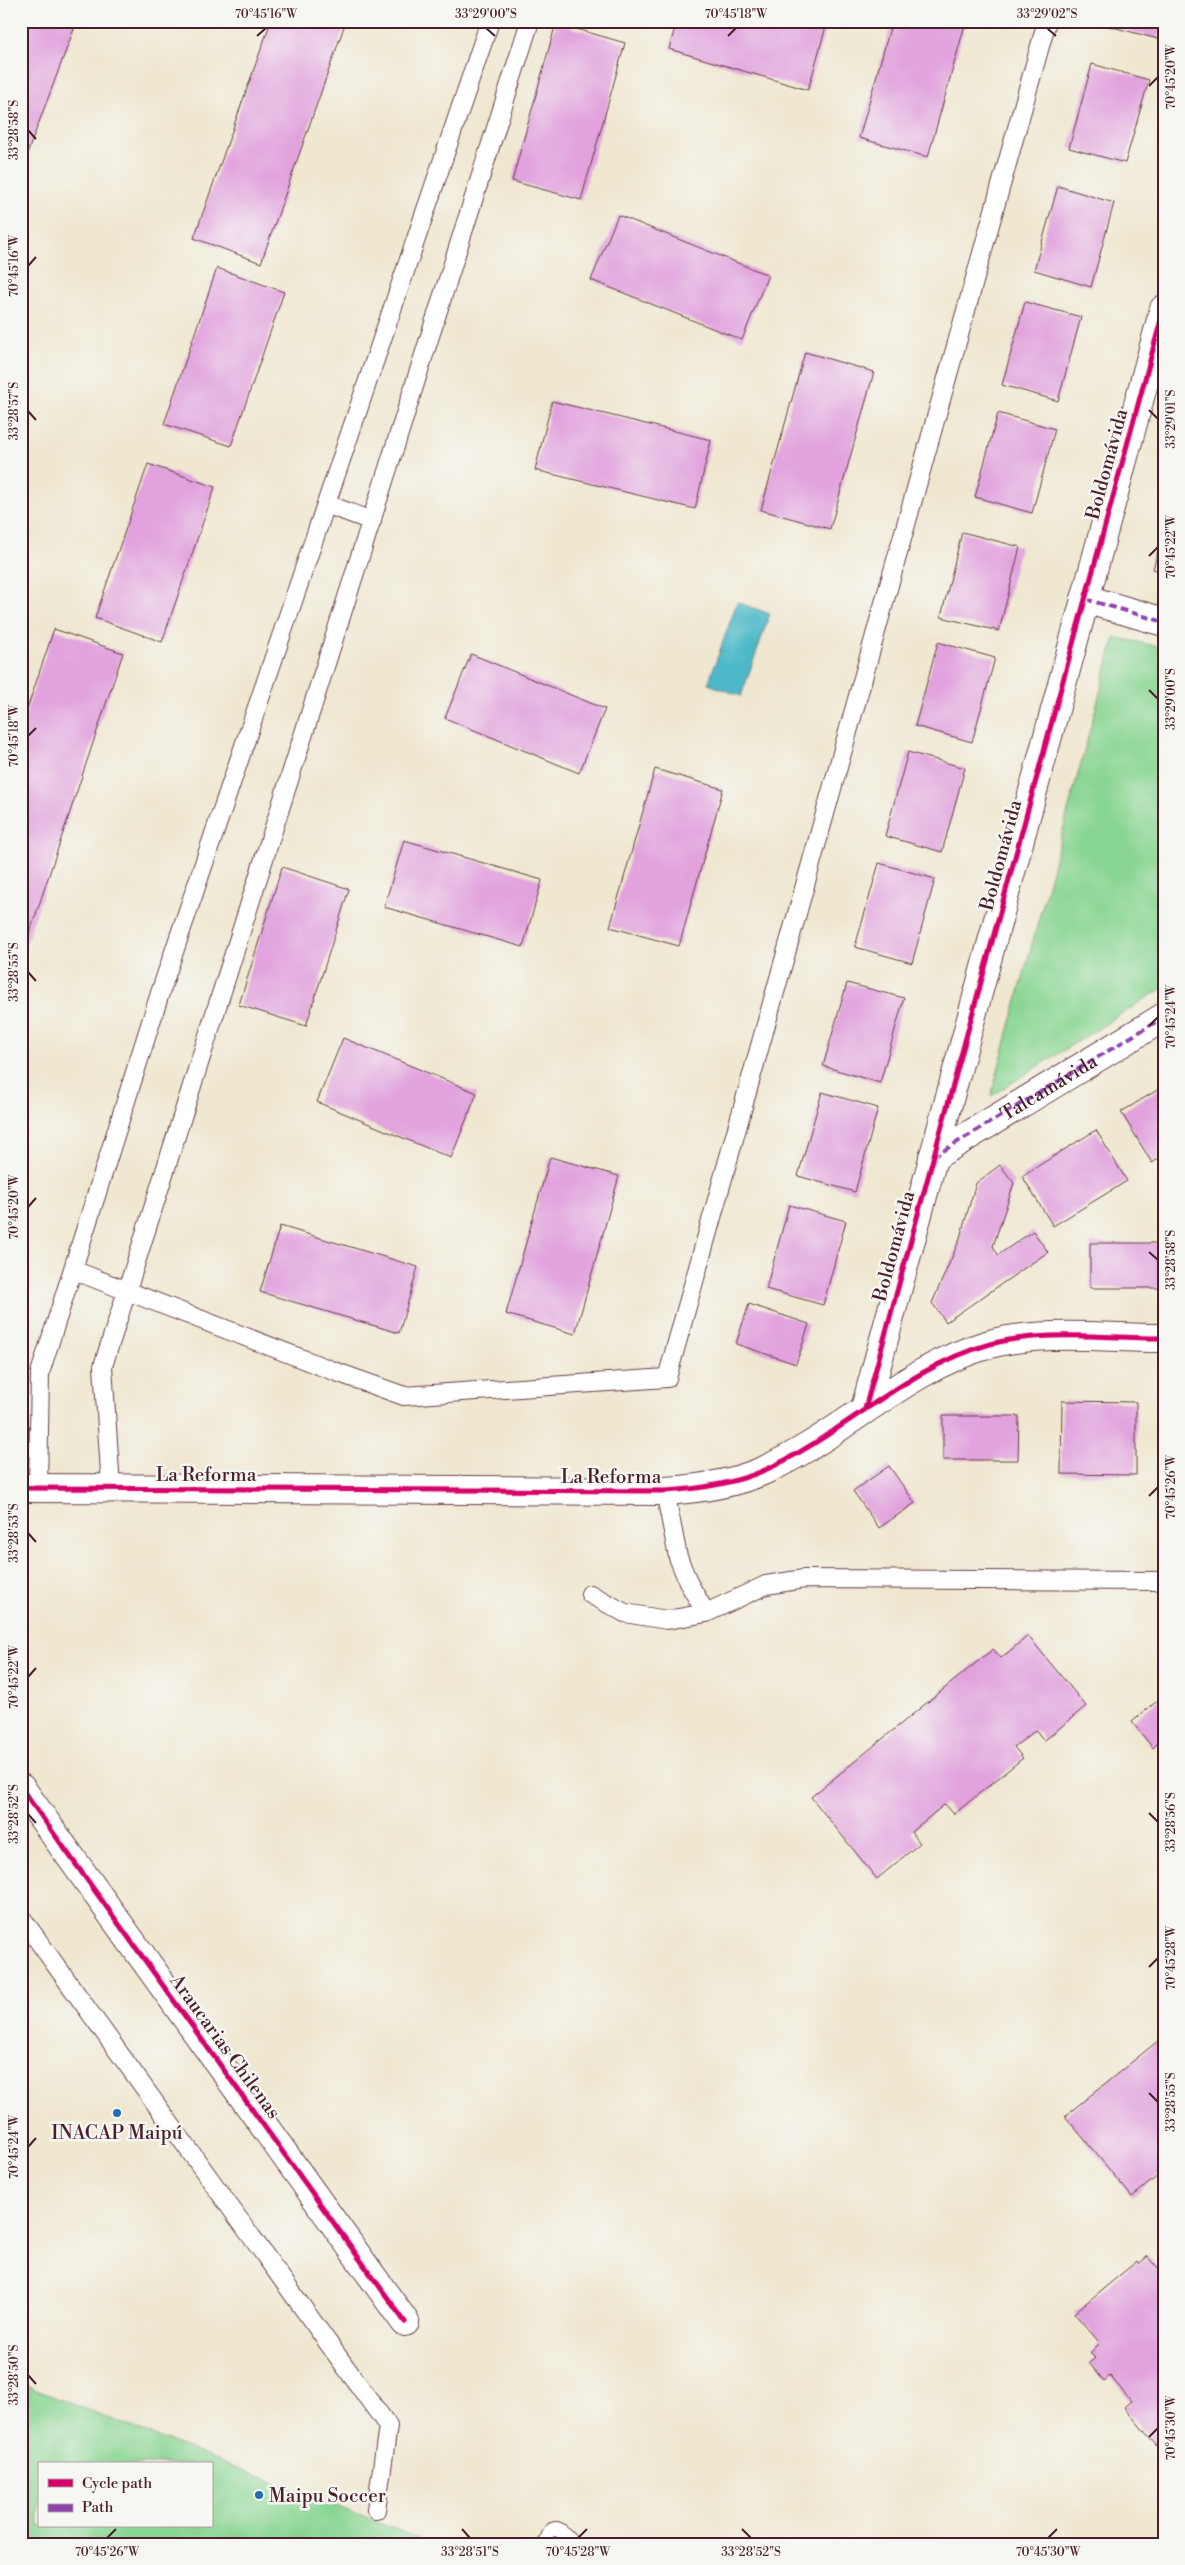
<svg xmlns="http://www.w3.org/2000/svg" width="1185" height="2565" font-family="'Libre Bodoni',serif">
	<rect width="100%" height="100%" fill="#f6f6f2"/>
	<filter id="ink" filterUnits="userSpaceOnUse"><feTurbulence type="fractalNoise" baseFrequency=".02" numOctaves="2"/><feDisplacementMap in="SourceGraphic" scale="10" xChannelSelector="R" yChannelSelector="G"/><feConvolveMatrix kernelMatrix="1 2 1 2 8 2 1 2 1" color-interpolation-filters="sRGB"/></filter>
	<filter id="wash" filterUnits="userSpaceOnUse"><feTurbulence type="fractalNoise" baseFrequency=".0096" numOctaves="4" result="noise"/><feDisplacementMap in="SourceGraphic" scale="20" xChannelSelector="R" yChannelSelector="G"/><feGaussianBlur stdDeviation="1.12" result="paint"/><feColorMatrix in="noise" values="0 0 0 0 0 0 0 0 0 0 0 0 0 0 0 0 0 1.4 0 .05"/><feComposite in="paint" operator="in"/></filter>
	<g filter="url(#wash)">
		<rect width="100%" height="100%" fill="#efe7d0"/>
		<path fill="#89d593" stroke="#6a7a5f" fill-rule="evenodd" d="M1115,637L1164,648V987L991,1096Z
			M21,2384L423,2540L422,2544H21ZM39,2464H211V2526H39Z"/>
		<path fill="#4db9c8" stroke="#4c6c7a" d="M737,602L770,614L741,696L708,684Z"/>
		<g id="blocks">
			<path fill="#e1a2dd" d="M21,21H77L21,170Z
				M271,21H346L261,263L194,238Z
				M677,21H822L827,23L808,90L669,49Z
				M892,21H966L928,157L859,138Z
				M1102,21H1163L1158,39L1101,24Z
				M556,23L625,43L581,200L512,181Z
				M1092,64L1149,80L1125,163L1069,148Z
				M1058,186L1114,203L1091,287L1034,270Z
				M618,215L768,275L742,340L591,280Z
				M217,268L284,292L231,446L164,424Z
				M1025,302L1081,317L1058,401L1002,385Z
				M805,352L874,372L830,529L761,510Z
				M552,401L711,440L695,509L535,470Z
				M998,413L1055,429L1032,513L975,497Z
				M148,464L215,487L162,642L95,618Z
				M962,532L1020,547L999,631L941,617Z
				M1163,532H1164V572L1153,569Z
				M54,629L123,653L22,956L21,727Z
				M938,642L995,658L972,742L915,726Z
				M471,654L605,709L579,773L445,718Z
				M908,752L965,768L942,852L885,836Z
				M655,769L723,789L679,946L610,927Z
				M404,840L542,880L523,947L384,907Z
				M879,863L935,879L912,963L855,947Z
				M282,867L349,889L306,1026L239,1005Z
				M847,983L904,998L880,1083L823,1066Z
				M343,1038L477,1093L451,1158L317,1102Z
				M1164,1086V1155L1152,1163L1121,1112Z
				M822,1092L878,1108L855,1192L798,1176Z
				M1096,1130L1127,1181L1053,1226L1022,1176Z
				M550,1157L619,1176L575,1334L506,1314Z
				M1000,1165L1014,1183L993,1246L998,1255L1033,1231L1048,1252L946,1322L932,1303L959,1241L976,1183Z
				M789,1205L846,1221L823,1305L766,1289Z
				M280,1226L418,1267L399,1333L260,1292Z
				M1090,1243H1164V1288H1090Z
				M749,1304L809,1324L796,1364L736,1344Z
				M1062,1401L1136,1402V1475L1061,1474Z
				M943,1416H1019L1018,1460H943Z
				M889,1466L915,1503L879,1528L853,1491Z
				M1028,1636L1086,1706L1044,1741L1036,1730L1014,1747L1023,1758L954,1814L945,1804L911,1832L920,1843L877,1879L811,1797L993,1649L1001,1658Z
				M1164,1695V1751L1158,1743L1153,1748L1132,1722Z
				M1164,2036V2171L1132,2197L1065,2116Z
				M1148,2256L1164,2275V2283L1159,2287L1164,2293V2446L1160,2450L1124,2407L1131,2401L1110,2376L1104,2381L1089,2363L1095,2358L1090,2353L1100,2343L1074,2313L1137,2261L1139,2264Z"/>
		</g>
	</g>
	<g filter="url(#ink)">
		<use href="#blocks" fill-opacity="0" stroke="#633d44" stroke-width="1"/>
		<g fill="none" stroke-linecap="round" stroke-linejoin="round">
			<g stroke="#633d44" stroke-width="20">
				<path id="lane" d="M326,504L372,521
					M73,1270L331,1370L404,1396L667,1378L1047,21
					M38,1488L40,1373L161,990L490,21
					M111,1488L103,1366L530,21
					M665,1491L678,1557L689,1584L706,1613
					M590,1594L625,1613L667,1620L706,1613L766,1585L804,1579L1164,1581
					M21,1917L388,2426L376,2510"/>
			</g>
			<g stroke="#633d44" stroke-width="30">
				<g id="street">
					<path d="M1085,599L1164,622"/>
					<path id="s1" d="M933,1157L1164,1017"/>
					<path d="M865,1409L1164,309"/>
					<path d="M21,1488L665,1491C699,1489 734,1484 765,1470C844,1434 905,1368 990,1344C1042,1330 1109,1338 1164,1338"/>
					<path d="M21,1788L405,2322"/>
					<path d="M553,2544L556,2536L564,2544"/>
				</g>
			</g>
			<use href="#lane" stroke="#fff" stroke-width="18"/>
			<use href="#street" stroke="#fff" stroke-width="28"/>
			<path stroke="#8e44ad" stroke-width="4" stroke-dasharray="8 4" stroke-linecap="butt" d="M1085,599L1164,622
				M933,1157L1164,1017
				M553,2544L556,2536"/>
			<g stroke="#f6f6f2" stroke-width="8">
				<path id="cycleway" d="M865,1409L1164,309
					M21,1488L665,1491C699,1489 734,1484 765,1470C844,1434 905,1368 990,1344C1042,1330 1109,1338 1164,1338
					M21,1788L405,2322"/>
			</g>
			<use href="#cycleway" stroke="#d6006c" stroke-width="5"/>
		</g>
	</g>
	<path fill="none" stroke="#4a1f2b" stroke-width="2" d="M486,28L495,36M1047,28L1056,36M257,36L266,28M728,36L736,28M1149,86L1158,77M28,130L36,139M28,266L36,257M1149,410L1158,419M28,411L36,420M1149,556L1158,547M1149,690L1158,699M28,736L36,728M28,972L36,981M1149,1026L1158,1017M28,1207L36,1198M1149,1252L1158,1260M1149,1496L1158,1487M28,1533L36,1542M28,1677L36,1668M1149,1813L1158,1822M28,1814L36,1823M1149,1967L1158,1958M1149,2093L1158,2102M28,2147L36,2138M28,2375L36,2384M1149,2437L1158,2428M462,2529L470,2538M742,2529L751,2538M107,2538L116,2529M578,2538L587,2529M1048,2538L1057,2529"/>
	<g fill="#1f6fb2" stroke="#f6f6f2" stroke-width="2">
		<circle cx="117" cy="2113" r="5"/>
		<circle cx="259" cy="2495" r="5"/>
	</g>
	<g text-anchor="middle" stroke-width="5" stroke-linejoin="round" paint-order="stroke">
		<g font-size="19" fill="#4a1f2b" stroke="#f6f6f2">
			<text transform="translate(1106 464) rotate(-75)" y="7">Boldomávida</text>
			<text transform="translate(1000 855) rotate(-75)" y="7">Boldomávida</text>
			<text dy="7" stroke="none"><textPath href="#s1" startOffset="135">Talcamávida</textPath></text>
			<text transform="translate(893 1246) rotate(-75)" y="7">Boldomávida</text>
			<text x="206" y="1481">La Reforma</text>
			<text x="611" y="1483">La Reforma</text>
			<text transform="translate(226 2046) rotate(54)" y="7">Araucarias Chilenas</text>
		</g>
		<g font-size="19" fill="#4a1f2b" stroke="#f6f6f2">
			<text x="117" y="2139">INACAP Maipú</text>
			<text x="269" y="2502" text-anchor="start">Maipu Soccer</text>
		</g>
	</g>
	<rect width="1185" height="2565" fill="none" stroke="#f6f6f2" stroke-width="55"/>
	<rect x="38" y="2462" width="175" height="65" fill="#f6f6f2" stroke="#b1a0a2"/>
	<rect x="48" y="2479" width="25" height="8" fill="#d6006c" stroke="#b1a0a2"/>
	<text x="82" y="2488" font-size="15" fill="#4a1f2b">Cycle path</text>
	<rect x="48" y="2504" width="25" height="8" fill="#8e44ad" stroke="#b1a0a2"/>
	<text x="82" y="2512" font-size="15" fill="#4a1f2b">Path</text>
	<rect x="28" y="28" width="1130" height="2510" fill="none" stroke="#4a1f2b" stroke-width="2"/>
	<g font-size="12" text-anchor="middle" fill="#4a1f2b">
		<text x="266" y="18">70°45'16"W</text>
		<text x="486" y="18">33°29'00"S</text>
		<text x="736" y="18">70°45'18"W</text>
		<text x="1047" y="18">33°29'02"S</text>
		<text transform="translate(1171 77) rotate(-90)" y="4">70°45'20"W</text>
		<text transform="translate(14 130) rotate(-90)" y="4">33°28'58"S</text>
		<text transform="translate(14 266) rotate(-90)" y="4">70°45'16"W</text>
		<text transform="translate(14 411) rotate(-90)" y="4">33°28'57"S</text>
		<text transform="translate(1171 419) rotate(-90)" y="4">33°29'01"S</text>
		<text transform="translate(1171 547) rotate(-90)" y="4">70°45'22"W</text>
		<text transform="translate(1171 699) rotate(-90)" y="4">33°29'00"S</text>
		<text transform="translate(14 736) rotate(-90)" y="4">70°45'18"W</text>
		<text transform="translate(14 972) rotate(-90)" y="4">33°28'55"S</text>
		<text transform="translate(1171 1017) rotate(-90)" y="4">70°45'24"W</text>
		<text transform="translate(14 1207) rotate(-90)" y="4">70°45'20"W</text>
		<text transform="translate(1171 1260) rotate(-90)" y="4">33°28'58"S</text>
		<text transform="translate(1171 1487) rotate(-90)" y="4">70°45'26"W</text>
		<text transform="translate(14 1533) rotate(-90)" y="4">33°28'53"S</text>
		<text transform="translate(14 1677) rotate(-90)" y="4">70°45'22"W</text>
		<text transform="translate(14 1814) rotate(-90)" y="4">33°28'52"S</text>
		<text transform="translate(1171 1822) rotate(-90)" y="4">33°28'56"S</text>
		<text transform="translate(1171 1958) rotate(-90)" y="4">70°45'28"W</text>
		<text transform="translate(1171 2102) rotate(-90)" y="4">33°28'55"S</text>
		<text transform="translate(14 2147) rotate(-90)" y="4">70°45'24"W</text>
		<text transform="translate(14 2375) rotate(-90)" y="4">33°28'50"S</text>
		<text transform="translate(1171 2428) rotate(-90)" y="4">70°45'30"W</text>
		<text x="107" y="2556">70°45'26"W</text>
		<text x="470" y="2556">33°28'51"S</text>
		<text x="578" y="2556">70°45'28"W</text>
		<text x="751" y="2556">33°28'52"S</text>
		<text x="1048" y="2556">70°45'30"W</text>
	</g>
</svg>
